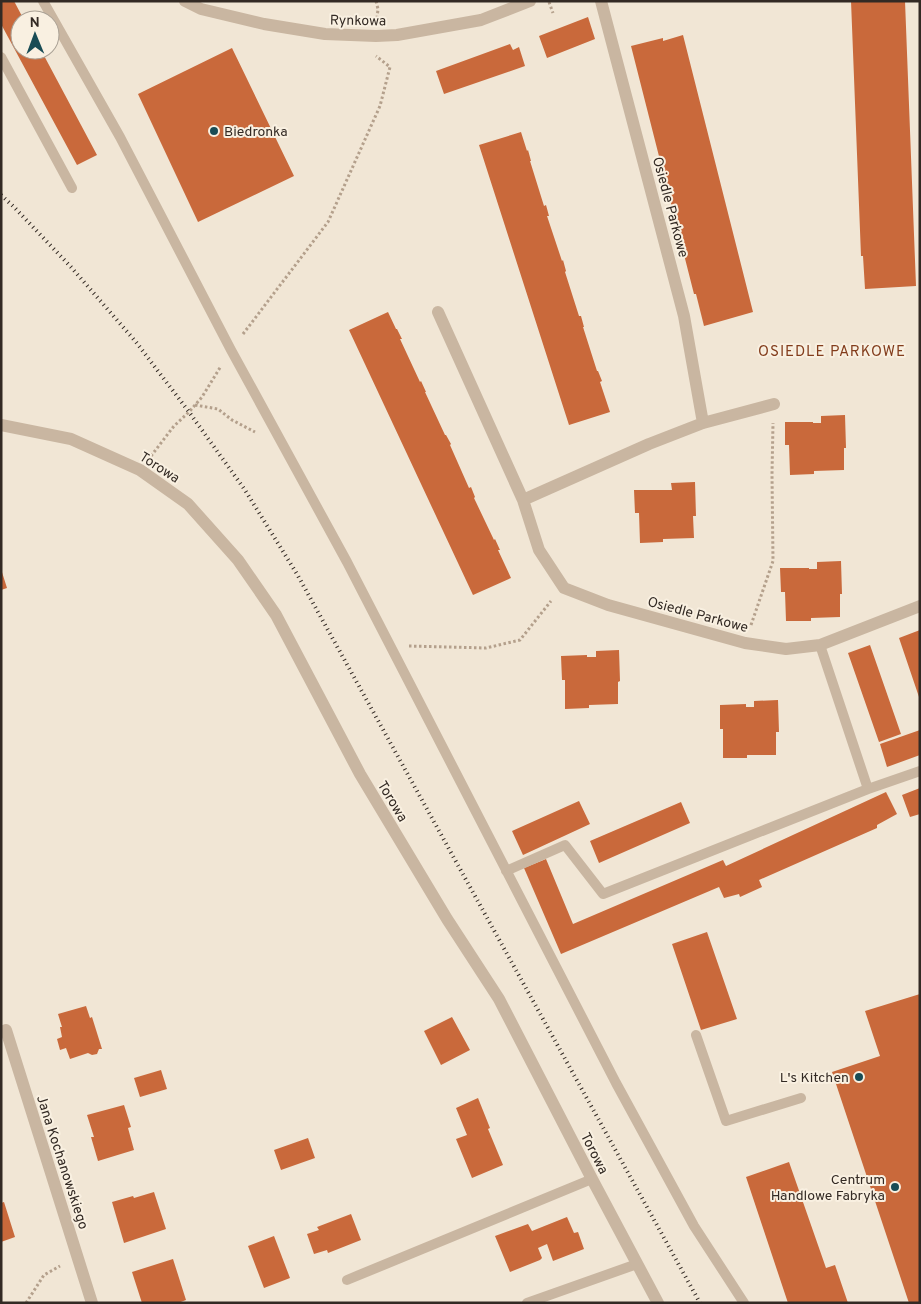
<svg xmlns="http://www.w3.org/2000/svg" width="921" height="1304" font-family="Overpass,sans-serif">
	<rect width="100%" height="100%" fill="#f1e6d5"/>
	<path fill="#c9693b" d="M1,1H14L24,20H20V50H41L97,155L77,165L1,24Z
		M851,1H905L916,286L865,289L863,256H861Z
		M588,17L595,39L547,58L539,36Z
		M683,35L753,312L704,326L696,294H694L631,46L663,38V41Z
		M510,44L513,50L519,47L525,66L444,94L436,71Z
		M232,48L294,176L198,222L138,94Z
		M521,132L527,151L528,150L531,161H530L544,206L546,205L549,216H547L562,261L563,260L566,271L565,272L579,316H581L584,327H583L597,371H598L602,381L600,382L610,412L569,425L479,145Z
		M388,312L396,329H397L402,339H400L420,382L421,381L426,392H425L445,435H446L451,444L450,445L469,488L471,487L475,497L474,498L494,540L495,539L500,550H498L511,578L473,595L349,330Z
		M845,415L846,448H844V470L814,471V474L790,475L789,445H785V422H813V423H821V416Z
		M695,482L696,516H693L694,538L663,539V542L640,543L639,513H635L634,490H672L671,483Z
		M841,561L842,594H840V617L811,618V621H786L785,592H781L780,568H809V569H817V562Z
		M1,569L7,588L1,590Z
		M920,630V697H919L899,638Z
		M870,645L901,734L879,742L848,653Z
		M619,650L620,681L618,682V704L589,705V708L565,709V680H562L561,656L587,655V657H596V651Z
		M778,700L779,732H776V755H747V758H723V729H720V705L746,704V707H754V701Z
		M920,730V755L887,767L880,744Z
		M920,788V814L910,817L902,795Z
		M886,792L897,814L877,825V828L759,880L762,887L740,897L739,894L724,898L719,887L561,954L524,868L546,859L573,924L723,860L726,866Z
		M579,801L590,824L523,855L512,831Z
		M681,802L690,823L599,863L590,841Z
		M707,932L737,1019L701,1030L672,944Z
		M920,994V1303H909L832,1072L880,1056L865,1011Z
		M86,1006L90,1018L92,1017L102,1049H99L97,1054L92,1055L88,1053L70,1059L66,1048L60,1050L57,1039L62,1037L60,1027H62L58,1014Z
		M452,1017L470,1050L441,1065L424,1031Z
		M161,1070L167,1089L140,1097L134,1078Z
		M478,1098L490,1128L488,1129L503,1165L472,1178L456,1139L467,1135L456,1108Z
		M124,1105L131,1127L128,1128L134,1150L98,1161L91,1137H94L87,1115Z
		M308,1138L315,1158L281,1170L274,1150Z
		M789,1162L826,1268L835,1265L848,1303H788L746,1177Z
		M154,1192L166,1229L124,1243L112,1202L133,1196L134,1198Z
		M4,1202L15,1237L1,1242V1203Z
		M351,1214L361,1240L328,1253L327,1250L314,1254L307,1234L319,1230L317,1227Z
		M567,1217L574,1233L578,1232L584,1249L553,1261L547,1244L538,1248L542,1258L540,1260L510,1272L495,1236L528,1224L532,1231Z
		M274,1236L290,1278L264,1288L248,1246Z
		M173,1259L186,1300L178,1303H142L132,1272Z"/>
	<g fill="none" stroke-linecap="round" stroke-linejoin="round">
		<path stroke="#b4a08c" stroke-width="3" stroke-dasharray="2.5 2.5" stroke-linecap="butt" d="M376,1L378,9L377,18
			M549,2L553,13
			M243,334L328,222L380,106L390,67L376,56
			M195,405L218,409L232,420L255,432
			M151,456L174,426L189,412L202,397L221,366
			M751,625L773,561L772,474L773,423
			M409,646L486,648L520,640L551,601
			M26,1303L44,1275L60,1266"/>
		<path stroke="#c9b6a1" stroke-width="10" d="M43,1L120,137L231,350L347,562L616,1083L694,1226L744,1303
			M1,57L72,188
			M820,645L868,789
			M506,871L565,845L603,894L868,789L920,771
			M696,1035L726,1121L801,1098
			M347,1280L592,1179
			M527,1303L637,1264"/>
		<path stroke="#c9b6a1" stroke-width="12" d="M185,1L201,9L264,24L325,34L376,36L397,35L481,20L530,1
			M601,1L684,316L703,423
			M438,312L523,500L539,550L564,588L608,605L745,643L786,649L820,645L920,606
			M1,425L71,439L140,470L188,504L238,560L276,615L360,774L447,919L499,999L592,1179L658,1303
			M523,500L649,444L703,423L774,404
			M6,1030L92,1303"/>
		<path stroke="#332a24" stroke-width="4" stroke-dasharray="1 4" stroke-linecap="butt" d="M1,195L14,207L71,267L136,342L189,412L245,490L297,574L700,1303"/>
	</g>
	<g fill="#194c55" stroke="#f9f0e1" stroke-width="2">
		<circle cx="214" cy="131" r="5"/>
		<circle cx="859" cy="1077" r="5"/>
		<circle cx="895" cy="1187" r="5"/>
	</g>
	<g text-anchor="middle" stroke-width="4" stroke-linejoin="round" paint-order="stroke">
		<g font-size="14" fill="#332a24" stroke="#f9f0e1">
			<text transform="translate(358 20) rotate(1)" y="5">Rynkowa</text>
			<text transform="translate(671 207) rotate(75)" y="5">Osiedle Parkowe</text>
			<text transform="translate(160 467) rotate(33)" y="5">Torowa</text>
			<text transform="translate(698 614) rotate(15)" y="5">Osiedle Parkowe</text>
			<text transform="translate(393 801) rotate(59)" y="5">Torowa</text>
			<text transform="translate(595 1153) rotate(63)" y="5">Torowa</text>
			<text transform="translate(63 1162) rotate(72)" y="5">Jana Kochanowskiego</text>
		</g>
		<g font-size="14" fill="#332a24" stroke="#f9f0e1" text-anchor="end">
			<text x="224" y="136" text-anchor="start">Biedronka</text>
			<text x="849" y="1082">L's Kitchen</text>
			<text x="885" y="1184">Centrum<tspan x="885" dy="16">Handlowe Fabryka</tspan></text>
		</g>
		<g font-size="15" letter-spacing="1" fill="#833d1c" stroke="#f9f0e1">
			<text x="832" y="356">OSIEDLE PARKOWE</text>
		</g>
	</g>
	<rect width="921" height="1304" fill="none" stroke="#332a24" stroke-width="5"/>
	<g transform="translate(35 35) rotate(359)"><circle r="24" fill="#f9f0e1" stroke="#aaa195"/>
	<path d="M0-4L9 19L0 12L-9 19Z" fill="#194c55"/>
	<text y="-8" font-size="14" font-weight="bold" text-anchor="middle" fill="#332a24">N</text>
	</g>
</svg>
